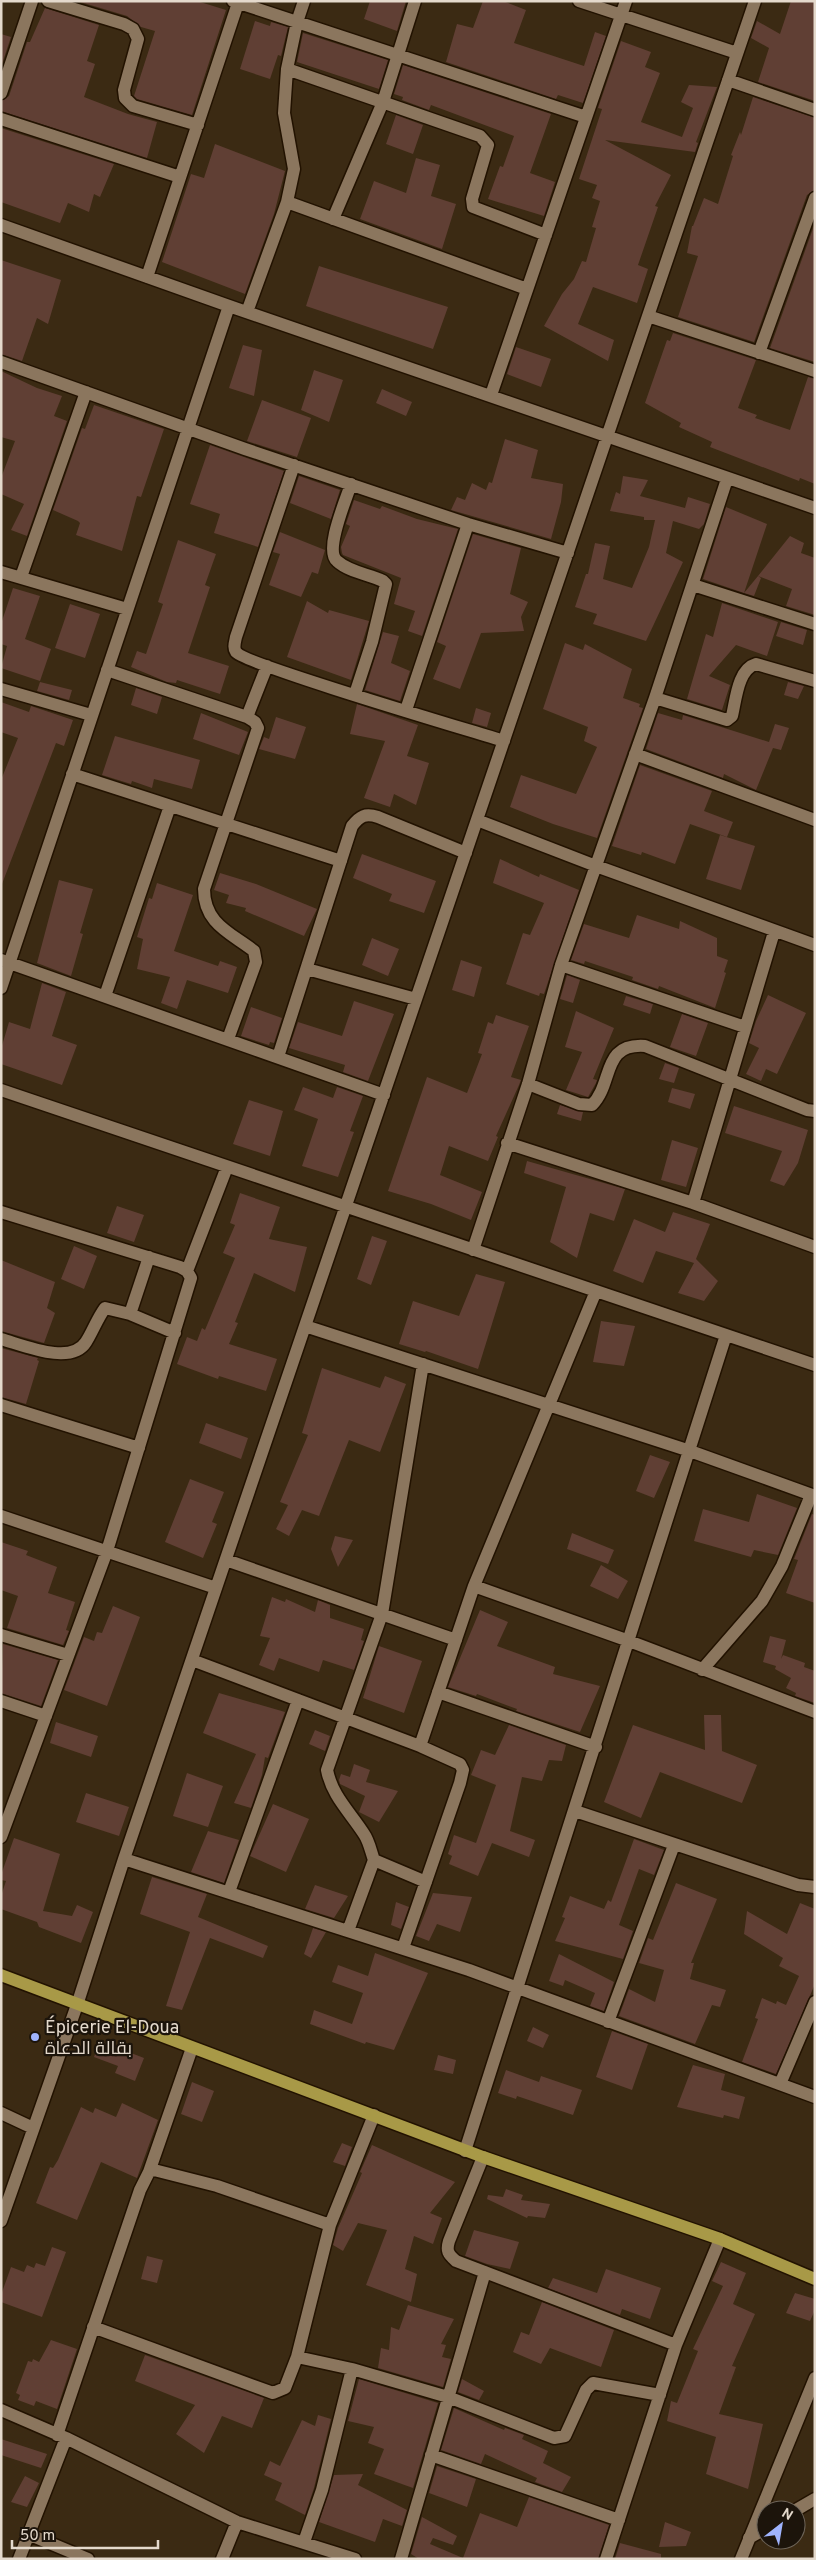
<svg xmlns="http://www.w3.org/2000/svg" width="816" height="2560" font-family="Overpass,Cairo,sans-serif">
	<rect width="100%" height="100%" fill="#3b2a13"/>
	<path fill="#603f34" d="M77,1H197L226,10L192,115L137,99L134,96L155,31L141,27L127,16Z
		M370,1H406L397,31L364,19Z
		M483,1H503L526,10L514,43L584,66L595,32L606,36L583,103L558,95L556,99L446,62L457,24L473,28Z
		M791,1H815V101L758,82L769,48L751,38L757,21L780,34Z
		M45,8L99,25L87,61L95,64L84,97L128,114L157,122L147,158L1,111V101L9,96L27,42H30Z
		M255,21L270,26L271,22L288,27L281,56L278,55L270,79L240,69Z
		M303,33L388,60L379,89L297,62Z
		M1,34L11,37L1,67Z
		M621,41L651,52L645,67L660,73L641,122L682,137L693,108L681,102L689,85L717,87L696,142L698,143L695,152L605,140L671,175L655,206L658,207L638,265L648,269L637,303L593,287L578,324L614,340L608,361L544,326L562,294L574,279L582,261L586,262L596,228L592,227L600,201L592,198L597,185L579,179L602,109L598,108Z
		M403,65L551,114L530,173L555,182L544,216L488,199L500,166L503,167L514,136L431,105L429,110L402,100L403,97L394,94Z
		M753,97L815,118V190L807,195L754,342L678,317L698,256L687,253L692,226H693L704,198L718,204L733,156L731,155L740,132L741,135Z
		M396,115L423,125L413,154L386,144Z
		M1,128L114,164L100,197L94,194L89,212L68,203L60,223L1,202Z
		M215,144L285,171L274,214L245,294L162,262L191,174L204,178Z
		M416,158L440,165L431,196L456,204L442,249L360,219L374,181L406,193Z
		M815,223V362L770,348Z
		M1,260L61,280L48,324L37,318L22,361L1,354Z
		M319,266L448,307L433,349L306,306Z
		M673,333L756,360L738,408L757,415L755,418L790,430L808,377L815,379V484L800,478L799,481L710,447L712,442L679,427L681,423L645,403L667,340L670,341Z
		M243,345L262,350L254,396L229,388Z
		M516,347L551,359L541,387L507,374Z
		M314,370L343,380L329,422L301,410Z
		M1,371L37,388L62,396L54,416L67,421L27,536L11,530L24,504L1,494V478L15,441L1,437Z
		M382,389L412,402L406,416L376,403Z
		M262,400L311,418L297,457L247,441Z
		M94,405L164,429L141,497L137,496L122,551L76,535L80,523L78,521L53,510L82,428L85,429Z
		M505,439L538,450L531,478L563,484L561,502L551,539L451,510L457,497L465,500L472,483L486,490L489,482L492,483Z
		M210,445L284,471L258,547L214,533L220,514L190,504Z
		M299,476L340,490L331,519L290,503Z
		M623,476L648,480L640,496L685,508L688,497L710,504L704,524L699,529L673,521L666,553L683,562L646,641L593,624L597,614L575,607L586,574H588L595,543L610,546L603,579L632,588L649,547L655,520H644V517L610,511L616,492L620,494Z
		M354,500L380,509L382,506L417,519L458,529L422,636L408,631L415,611L394,604L401,578L343,555L342,553L341,547L350,526L346,524Z
		M726,507L767,524L744,593L703,579Z
		M280,532L325,550L318,574L312,572L301,597L269,585L280,554L273,552Z
		M473,534L521,548L510,594L528,602L521,617L524,631L481,633L460,689L433,679L446,646L437,642Z
		M790,536L804,543L801,553L815,558V615L786,606L792,589L758,576Z
		M178,540L216,554L205,585L210,587L188,653L229,666L220,694L177,680L176,683L167,682L131,667L137,651L146,654L163,604L158,602Z
		M758,576L761,578L754,596L744,593Z
		M13,588L40,596L25,639L51,649L40,681L1,668L7,646L1,644V624Z
		M307,601L328,613L329,610L369,621L351,680L287,657Z
		M722,603L778,622L767,656L736,645L709,676L730,685L722,710L687,699L706,634L713,637Z
		M70,604L100,614L85,658L55,648Z
		M781,622L807,630L803,645L776,636Z
		M383,632L399,636L391,663L410,671L400,701L365,690Z
		M565,643L583,650L585,644L632,669L623,698L640,704L639,707L643,708L597,838L553,824L510,807L521,775L576,794L597,747L584,741L588,727L543,709Z
		M40,682L72,690L69,700L37,691Z
		M788,682L804,686L798,699L784,695Z
		M136,688L162,697L157,714L131,705Z
		M1,702L29,712L31,706L73,720L64,746L56,743L2,884L1,780L18,738L1,732Z
		M357,704L418,725L407,756L429,763L416,805L394,794L390,807L364,798L385,741L350,734Z
		M476,708L491,713L487,727L472,723Z
		M201,713L248,732L239,755L193,739Z
		M658,713L682,720L683,715L769,742L775,724L789,728L781,750L773,748L756,790L724,774L723,778L646,749Z
		M276,717L306,727L295,759L259,749L264,737L269,739Z
		M115,736L200,760L192,789L154,779L152,788L132,781L131,784L102,775Z
		M640,765L712,791L704,811L733,822L727,837L690,824L675,864L642,852L641,855L612,846Z
		M720,835L755,846L741,890L706,879Z
		M362,854L436,881L424,913L389,901L392,894L353,878Z
		M500,859L539,877L540,874L579,890L544,994L540,993L539,996L506,984L523,933L530,935L544,903L493,883Z
		M220,873L256,884L317,909L304,936L245,911L246,908L226,903L229,895L214,890Z
		M59,880L93,889L80,933L83,934L71,976L37,963Z
		M157,883L193,895L174,951L218,966L220,961L237,967L228,993L187,980L177,1009L161,1003L170,977L137,969L143,939L137,937L149,898L152,899Z
		M637,915L679,929L680,921L717,938V956L728,960L724,972L726,973L715,1008L659,986L658,989L632,980L633,977L585,961L584,964L571,960L584,924L629,938Z
		M372,938L399,949L388,976L362,965Z
		M461,960L482,967L474,997L452,990Z
		M567,975L580,980L573,1003L560,999Z
		M42,983L66,992L52,1036L77,1045L62,1085L1,1064V1049L9,1022L30,1029Z
		M768,995L806,1013L777,1074L766,1069L761,1081L746,1074L759,1048L749,1043L756,1021Z
		M626,996L653,1004L650,1014L623,1005Z
		M354,1001L394,1014L368,1081L343,1072L345,1065L289,1048L298,1022L342,1036Z
		M251,1007L282,1018L274,1043L270,1042L269,1045L241,1036Z
		M576,1011L614,1028L593,1079L597,1080L596,1083L588,1097L566,1090L582,1052L565,1047Z
		M682,1014L708,1023L696,1056L670,1047Z
		M496,1015L529,1026L511,1077L521,1080L519,1085L496,1136L498,1137L488,1161L449,1146L440,1175L482,1192L471,1220L431,1204L388,1191L427,1077L467,1093L482,1054L478,1053L488,1022L493,1024Z
		M665,1063L679,1068L674,1083L659,1079Z
		M303,1087L333,1098L337,1087L363,1096L350,1131L354,1132L338,1177L302,1166L318,1119L294,1110Z
		M672,1088L695,1094L690,1109L668,1102Z
		M249,1100L283,1111L270,1156L233,1144Z
		M560,1105L583,1112L581,1121L557,1114Z
		M734,1106L808,1130L798,1163L784,1186L770,1181L782,1151L725,1133Z
		M672,1140L698,1148L686,1187L661,1180Z
		M527,1161L625,1189L614,1221L590,1213L577,1258L550,1242L566,1187L524,1173Z
		M240,1193L280,1207L269,1239L307,1247L295,1292L254,1273L235,1322L238,1323L229,1344L277,1359L266,1391L219,1376L218,1379L177,1364L187,1337L197,1341L202,1328L205,1330L235,1258L223,1253L235,1225L230,1223Z
		M117,1206L144,1215L134,1242L107,1233Z
		M673,1212L710,1224L696,1259L718,1281L704,1301L678,1293L694,1263L656,1251L643,1283L613,1271L634,1219L665,1232Z
		M372,1236L387,1241L371,1285L357,1279Z
		M74,1246L97,1256L84,1289L61,1279Z
		M1,1260L55,1282L47,1308L55,1313L44,1343L1,1331Z
		M476,1274L505,1282L478,1369L426,1351L425,1352L399,1344L413,1301L459,1316Z
		M601,1321L635,1326L624,1366L593,1362Z
		M1,1348L38,1358L37,1360L39,1361L26,1404L1,1397Z
		M322,1368L380,1388L385,1376L406,1384L380,1452L349,1440L319,1516L302,1510L289,1536L276,1529L288,1505L280,1502L308,1435L302,1433Z
		M206,1423L248,1438L241,1459L199,1443Z
		M650,1455L670,1462L654,1498L636,1491Z
		M190,1479L224,1492L212,1522L217,1524L203,1558L165,1542Z
		M757,1494L797,1508L778,1555L754,1550L751,1557L694,1541L703,1509L749,1522Z
		M812,1514L815,1515V1603L786,1593L798,1560L794,1559Z
		M572,1533L614,1550L608,1564L567,1549Z
		M335,1536L353,1540L338,1567L331,1549Z
		M1,1542L28,1551L26,1555L57,1567L48,1593L75,1602L66,1630L69,1631L63,1645L7,1628L18,1596L1,1590Z
		M601,1565L628,1581L618,1599L590,1586Z
		M272,1597L285,1602L286,1599L315,1612L318,1600L330,1605V1618L364,1629L361,1640L364,1641L354,1670L323,1660L319,1672L279,1658L274,1671L259,1665L270,1638L260,1636Z
		M113,1606L140,1617L107,1706L64,1690L84,1637L94,1641L97,1632L102,1633Z
		M480,1610L508,1622L497,1646L555,1667L553,1674L600,1686L580,1732L516,1711L517,1709L477,1694L476,1696L448,1687Z
		M770,1636L786,1640L781,1659L783,1655L805,1663L804,1667L815,1671V1703L795,1696L796,1693L786,1688L791,1678L775,1669L776,1666L763,1662Z
		M3,1644L58,1660L41,1706L1,1693Z
		M379,1646L422,1661L404,1713L363,1698Z
		M219,1693L285,1712L268,1758L265,1757L262,1775L251,1808L234,1803L256,1754L203,1733Z
		M704,1715H721L722,1751L757,1765L742,1803L660,1772L641,1818L604,1802L633,1725L705,1750Z
		M56,1722L98,1736L91,1757L50,1743Z
		M509,1725L566,1745L562,1761L549,1760L542,1781L522,1777L510,1831L535,1840L529,1857L492,1843L478,1876L449,1864L452,1856L448,1854L454,1835L476,1843L496,1785L471,1775L481,1750L495,1755Z
		M315,1730L330,1736L325,1751L309,1744Z
		M354,1764L370,1770L366,1782L398,1791L379,1822L359,1812L365,1796L340,1784L339,1780L341,1774L350,1777Z
		M187,1773L223,1786L208,1827L173,1816Z
		M86,1793L129,1807L119,1836L76,1822Z
		M273,1804L309,1819L286,1872L250,1856Z
		M208,1831L239,1840L224,1883L191,1872Z
		M14,1838L60,1854L43,1911L72,1916L77,1905L93,1912L81,1943L39,1927L37,1922L1,1909V1896L6,1881L1,1880V1875Z
		M634,1839L664,1850L654,1875L639,1869L619,1925L633,1931L623,1959L555,1941L565,1918L562,1917L570,1896L604,1909L608,1900L611,1902Z
		M152,1877L207,1894L198,1917L268,1946L263,1958L210,1938L182,2010L166,2006L190,1932L140,1914Z
		M676,1883L717,1899L691,1963H694L690,1979L726,1990L720,2007L712,2005L695,2044L619,2016L629,1989L655,2002L664,1970L639,1963L648,1938L653,1940Z
		M315,1885L348,1896L334,1918L305,1909Z
		M433,1893L472,1897L460,1932L437,1924L429,1941L416,1936Z
		M396,1902L409,1907L401,1929L391,1925Z
		M800,1903L815,1909V1984L776,2074L742,2062L758,2019L755,2018L762,1998L776,2004L777,2001L786,2005L799,1976L779,1966L783,1958L744,1934L747,1911L787,1934Z
		M313,1928L326,1932L311,1958L304,1954Z
		M375,1953L428,1973L394,2050L366,2042L365,2044L310,2024L314,2010L352,2024L363,1993L332,1982L338,1965L368,1976Z
		M559,1954L614,1982L604,2011L590,2006L595,1993L565,1980L563,1986L549,1981Z
		M533,2027L549,2035L543,2048L527,2041Z
		M612,2031L648,2044L632,2090L596,2077Z
		M100,2041L144,2058L135,2081L115,2073L118,2066L94,2057Z
		M438,2055L456,2060L453,2074L434,2070Z
		M693,2065L725,2074L721,2090L745,2097L739,2119L724,2115L723,2118L677,2107Z
		M506,2070L539,2082L541,2076L582,2090L573,2115L517,2096L516,2099L498,2093Z
		M192,2082L214,2091L202,2122L181,2114Z
		M122,2103L158,2120L137,2178L101,2162L77,2220L36,2203L50,2167L53,2168L58,2160L81,2107L93,2113L95,2108L116,2117Z
		M342,2143L352,2147L345,2166L333,2162Z
		M372,2145L455,2182L430,2213L442,2218L433,2244L414,2236L405,2269L417,2274L411,2302L366,2285L387,2230L358,2223L343,2251L333,2245L338,2228L362,2173L360,2172Z
		M506,2189L523,2195L521,2200L550,2204L545,2218L528,2216L527,2218L487,2199L488,2195L503,2197Z
		M474,2230L519,2242L510,2269L487,2264L465,2256Z
		M52,2247L66,2252L42,2317L1,2302V2295L11,2267L24,2272L27,2265L34,2268L36,2263L45,2266Z
		M147,2256L163,2260L157,2283L141,2279Z
		M721,2262L746,2273L733,2304L755,2314L732,2366L736,2367L719,2414L763,2424L748,2489L706,2474L716,2437L667,2421L671,2401L677,2403L698,2351L693,2349L723,2286L712,2281Z
		M606,2269L661,2288L650,2319L622,2309L620,2315L548,2288L553,2278L597,2293Z
		M795,2293L815,2299V2310L810,2321L786,2313Z
		M542,2302L614,2330L601,2367L550,2348L541,2364L513,2352L521,2332L529,2335Z
		M408,2305L454,2319L441,2344L446,2345L442,2357L451,2359L443,2387L378,2368L381,2348L389,2350L391,2327L399,2330Z
		M51,2340L77,2349L57,2409L36,2401L34,2406L18,2400L20,2395L16,2393L28,2361L32,2362L33,2359L39,2362Z
		M145,2355L264,2398L252,2428L222,2416L204,2453L176,2434L195,2405L135,2381Z
		M359,2379L438,2403L413,2488L374,2474L384,2449L368,2443L374,2427L348,2421Z
		M462,2379L484,2391L479,2400L458,2392Z
		M454,2408L504,2430L505,2428L524,2435L522,2439L548,2451L543,2463L571,2477L562,2492L535,2482L537,2478L485,2454L481,2464L441,2450Z
		M318,2415L331,2419L314,2488L305,2515L275,2500L282,2483L264,2475L270,2461L280,2466L302,2420L315,2426Z
		M1,2439L47,2454L41,2468L1,2455Z
		M437,2466L476,2479L467,2507L429,2493Z
		M363,2474L358,2485L407,2510L402,2526L383,2519L375,2542L319,2522L334,2475Z
		M25,2476L39,2483L27,2507L11,2502Z
		M529,2497L609,2525L598,2559H419L411,2554L422,2517L457,2536L453,2545L433,2538L430,2544L463,2558L480,2513L517,2527Z
		M665,2522L691,2532L686,2546L659,2547Z
		M620,2543L661,2554V2559H615Z"/>
	<g fill="none" stroke-linecap="round" stroke-linejoin="round">
		<g stroke="#221200" stroke-width="15">
			<path id="minor" d="M48,1L124,24L133,29L138,39L124,90L125,98L133,106L198,125
				M233,1L586,117
				M579,1L737,53
				M287,69L480,136L488,145L472,199L473,207L546,235
				M728,80L815,110
				M1,93L32,1
				M1,119L180,177
				M287,202L527,289
				M333,219L383,102L415,1
				M1,225L229,306L815,508
				M147,277L238,3
				M247,312L287,202L294,169L284,113L287,69L297,22L304,1
				M648,316L815,371
				M759,353L815,198
				M1,362L245,449L468,524L568,553
				M491,395L626,1
				M294,465L236,637C235,642 233,648 236,652C244,664 472,731 504,741
				M351,484C346,500 324,550 337,561C349,572 368,574 383,581L386,584L372,642L355,694
				M1,572L127,609
				M21,577L86,392
				M693,585L815,624
				M107,670L247,717L255,722L258,728L204,889C204,924 231,933 254,951L256,962L228,1039
				M1,689L91,715
				M655,698L727,720L732,716C736,699 738,669 756,664L815,681
				M406,710L468,524
				M247,717L267,666
				M635,754L815,820
				M72,774L341,861
				M477,820L596,866L815,945
				M1,960L384,1095
				M561,965L745,1027
				M307,969L416,999
				M1,988L229,306
				M105,996L170,806
				M278,1057L352,826C360,816 365,813 378,817L466,853
				M528,1084L579,1104L592,1105C614,1083 601,1043 645,1046L807,1110L815,1111
				M1,1090L815,1365
				M507,1143L693,1203L815,1247
				M693,1203L774,932
				M1,1212L180,1267L187,1271L191,1278L107,1551L1,1837
				M473,1250L528,1084L561,965L655,698L727,479
				M187,1271L227,1167
				M130,1314L149,1257
				M305,1326L690,1451L815,1496
				M1,1339C23,1345 71,1366 86,1342C93,1331 97,1319 105,1308L130,1314L175,1333
				M423,1364L382,1614L327,1770C332,1796 350,1812 364,1834C369,1841 371,1852 374,1860L426,1882
				M1,1405L139,1448
				M1,1516L216,1588
				M226,1560L456,1640
				M474,1586L629,1641L815,1712
				M1,1635L68,1655
				M192,1660L420,1746L460,1764L463,1770L460,1783L403,1948
				M702,1670L762,1601L782,1566L811,1495
				M438,1692L596,1747
				M1,1701L46,1716
				M420,1746L474,1586L596,1291
				M575,1811L798,1885L815,1887
				M124,1859L469,1970L815,2097
				M229,1892L298,1700
				M348,1931L374,1860
				M608,2022L674,1845
				M780,2084L815,2002
				M1,2113L33,2128
				M465,2151L726,1335
				M483,2157L449,2241C446,2251 448,2254 456,2261L676,2345
				M149,2172L192,2048
				M1,2221L78,2002L124,1859L755,1
				M93,2327L273,2393L285,2388L297,2357L330,2225L374,2115
				M297,2357L352,2369L448,2397L554,2438L565,2436L586,2390L593,2383L660,2395
				M1,2410L66,2438L237,2522L355,2559
				M57,2435L140,2190L149,2172L154,2170L217,2186L330,2225
				M431,2455L619,2520
				M796,2510L815,2499
				M28,2534L88,2559
				M749,2538L766,2528
				M304,2542L322,2490L352,2369
				M19,2559L66,2438
				M222,2559L237,2522
				M401,2559L485,2272
				M606,2559L676,2345L720,2239
				M741,2559L815,2378"/>
		</g>
		<g stroke="#221200" stroke-width="15">
			<path id="major" d="M1,1975L483,2157L720,2239L815,2279"/>
		</g>
		<use href="#minor" stroke="#8b765e" stroke-width="12"/>
		<use href="#major" stroke="#a89947" stroke-width="12"/>
	</g>
	<circle fill="#9fb3fd" stroke="#1c140b" stroke-width="2" cx="35" cy="2037" r="5"/>
	<g text-anchor="middle" stroke-width="4.5" stroke-linejoin="round" paint-order="stroke">
		<g font-size="18" fill="#e4d9cc" stroke="#1c140b" text-anchor="start">
			<text x="45" y="2033">Épicerie El-Doua<tspan x="45" dy="21">بقالة الدعاة</tspan></text>
		</g>
	</g>
	<rect width="816" height="2560" fill="none" stroke="#e4d9cc" stroke-width="5"/>
	<g transform="translate(781 2525) rotate(31)"><circle r="24" fill="#1c140b" stroke="#6c6358"/>
	<path d="M0-4L9 19L0 12L-9 19Z" fill="#9fb3fd"/>
	<text y="-8" font-size="14" font-weight="bold" text-anchor="middle" fill="#e4d9cc">N</text>
	</g>
	<path d="M12 2540v8h146v-8" fill="none" stroke="#e4d9cc" stroke-width="2.5"/>
	<text x="20" y="2540" font-size="15" fill="#e4d9cc" stroke="#1c140b" stroke-width="4" paint-order="stroke">50 m</text>
</svg>
